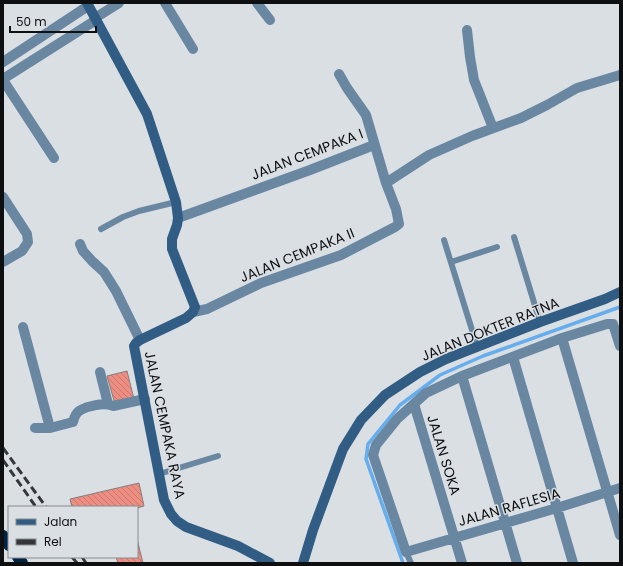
<svg xmlns="http://www.w3.org/2000/svg" width="623" height="566" font-family="Poppins,sans-serif">
	<defs>
		<pattern id="building-back-hatch" width="6" height="6" patternUnits="userSpaceOnUse"><rect width="6" height="6" fill="#ee8e82"/><path d="M-1 5l2 2M0 0l6 6M5-1l2 2" fill="none" stroke="#cb796f"/></pattern>
	</defs>
	<rect width="100%" height="100%" fill="#dadfe4"/>
	<g fill="none" stroke-linecap="round" stroke-linejoin="round">
		<path stroke="#66aded" stroke-width="3.5" d="M403,563L366,459L368,444L400,405L440,375L483,356L620,307"/>
	</g>
	<path fill="url(#building-back-hatch)" stroke="#847d7b" d="M127,371L134,399L115,404L107,376Z
		M139,483L144,506L137,508V507H72L70,499Z
		M137,539L143,563H118L116,557H137Z"/>
	<g fill="none" stroke-linecap="round" stroke-linejoin="round">
		<path stroke="#6a87a2" stroke-width="6" d="M101,229L123,217L139,211L176,202
			M514,237L540,322
			M444,240L477,346
			M451,262L497,247
			M159,474L218,456
			M406,552L411,563"/>
		<path stroke="#6a87a2" stroke-width="10" d="M165,3L193,49
			M257,3L270,20
			M95,18L119,3
			M467,30L470,57L474,80L493,128
			M3,62L88,6
			M3,79L96,20
			M3,80L54,158
			M386,183L429,155L472,136L521,118L547,105L577,88L620,75
			M3,197L27,234L28,242L22,251L3,262
			M178,218L310,170L374,145
			M80,244L83,251L92,261L104,272L116,291L140,340
			M193,312L207,309L261,283L341,255L395,227L399,224L396,209L386,183L366,115L347,88L339,74
			M23,327L50,428
			M562,338L620,535
			M620,346L613,324H607L562,338L462,376L426,393L397,419L376,445L373,455L406,552L557,508L620,488
			M513,357L573,563
			M100,372L108,404
			M462,376L517,563
			M414,404L462,563
			M35,428H50L73,422C74,418 75,414 79,411C87,406 104,402 113,406L145,399"/>
		<path stroke="#315c83" stroke-width="10" d="M87,3L147,114L176,202L178,218L177,225L172,239V249L195,307L193,312L186,318L140,340L136,343L134,346L164,500L171,514L177,521L186,527L238,546L270,563
			M303,563L313,530L343,449L361,420L385,395L420,372L446,359L540,322L605,299L620,292"/>
		<path stroke="#002443" stroke-width="12" d="M3,536L9,545
			M18,557L22,563"/>
		<path stroke="#343639" stroke-width="3" stroke-dasharray="8 4" stroke-linecap="butt" d="M3,448L46,507
			M3,460L36,507
			M72,557L77,563
			M82,557L86,563"/>
	</g>
	<g text-anchor="middle" stroke-width="3" stroke-linejoin="round" paint-order="stroke">
		<g font-size="14" fill="#0e0f11" stroke="#dadfe4">
			<text transform="translate(307 154) rotate(-21)" y="5">JALAN CEMPAKA I</text>
			<text transform="translate(297 255) rotate(-22)" y="5">JALAN CEMPAKA II</text>
			<text transform="translate(490 329) rotate(-22)" y="5">JALAN DOKTER RATNA</text>
			<text transform="translate(165 425) rotate(78)" y="5">JALAN CEMPAKA RAYA</text>
			<text transform="translate(444 455) rotate(73)" y="5">JALAN SOKA</text>
			<text transform="translate(509 507) rotate(-16)" y="5">JALAN RAFLESIA</text>
		</g>
	</g>
	<rect width="623" height="566" fill="none" stroke="#0e0f11" stroke-width="8"/>
	<rect x="8" y="506" width="130" height="52" fill="#dadfe4" stroke="#888c90"/>
	<rect x="16" y="519" width="20" height="6" fill="#315c83" stroke="#888c90"/>
	<text x="44" y="526" font-size="12" fill="#0e0f11">Jalan</text>
	<rect x="16" y="539" width="20" height="6" fill="#343639" stroke="#888c90"/>
	<text x="44" y="546" font-size="12" fill="#0e0f11">Rel</text>
	<path d="M10 26v6h86v-6" fill="none" stroke="#0e0f11" stroke-width="2"/>
	<text x="16" y="26" font-size="12" fill="#0e0f11" stroke="#dadfe4" stroke-width="3" paint-order="stroke">50 m</text>
</svg>
